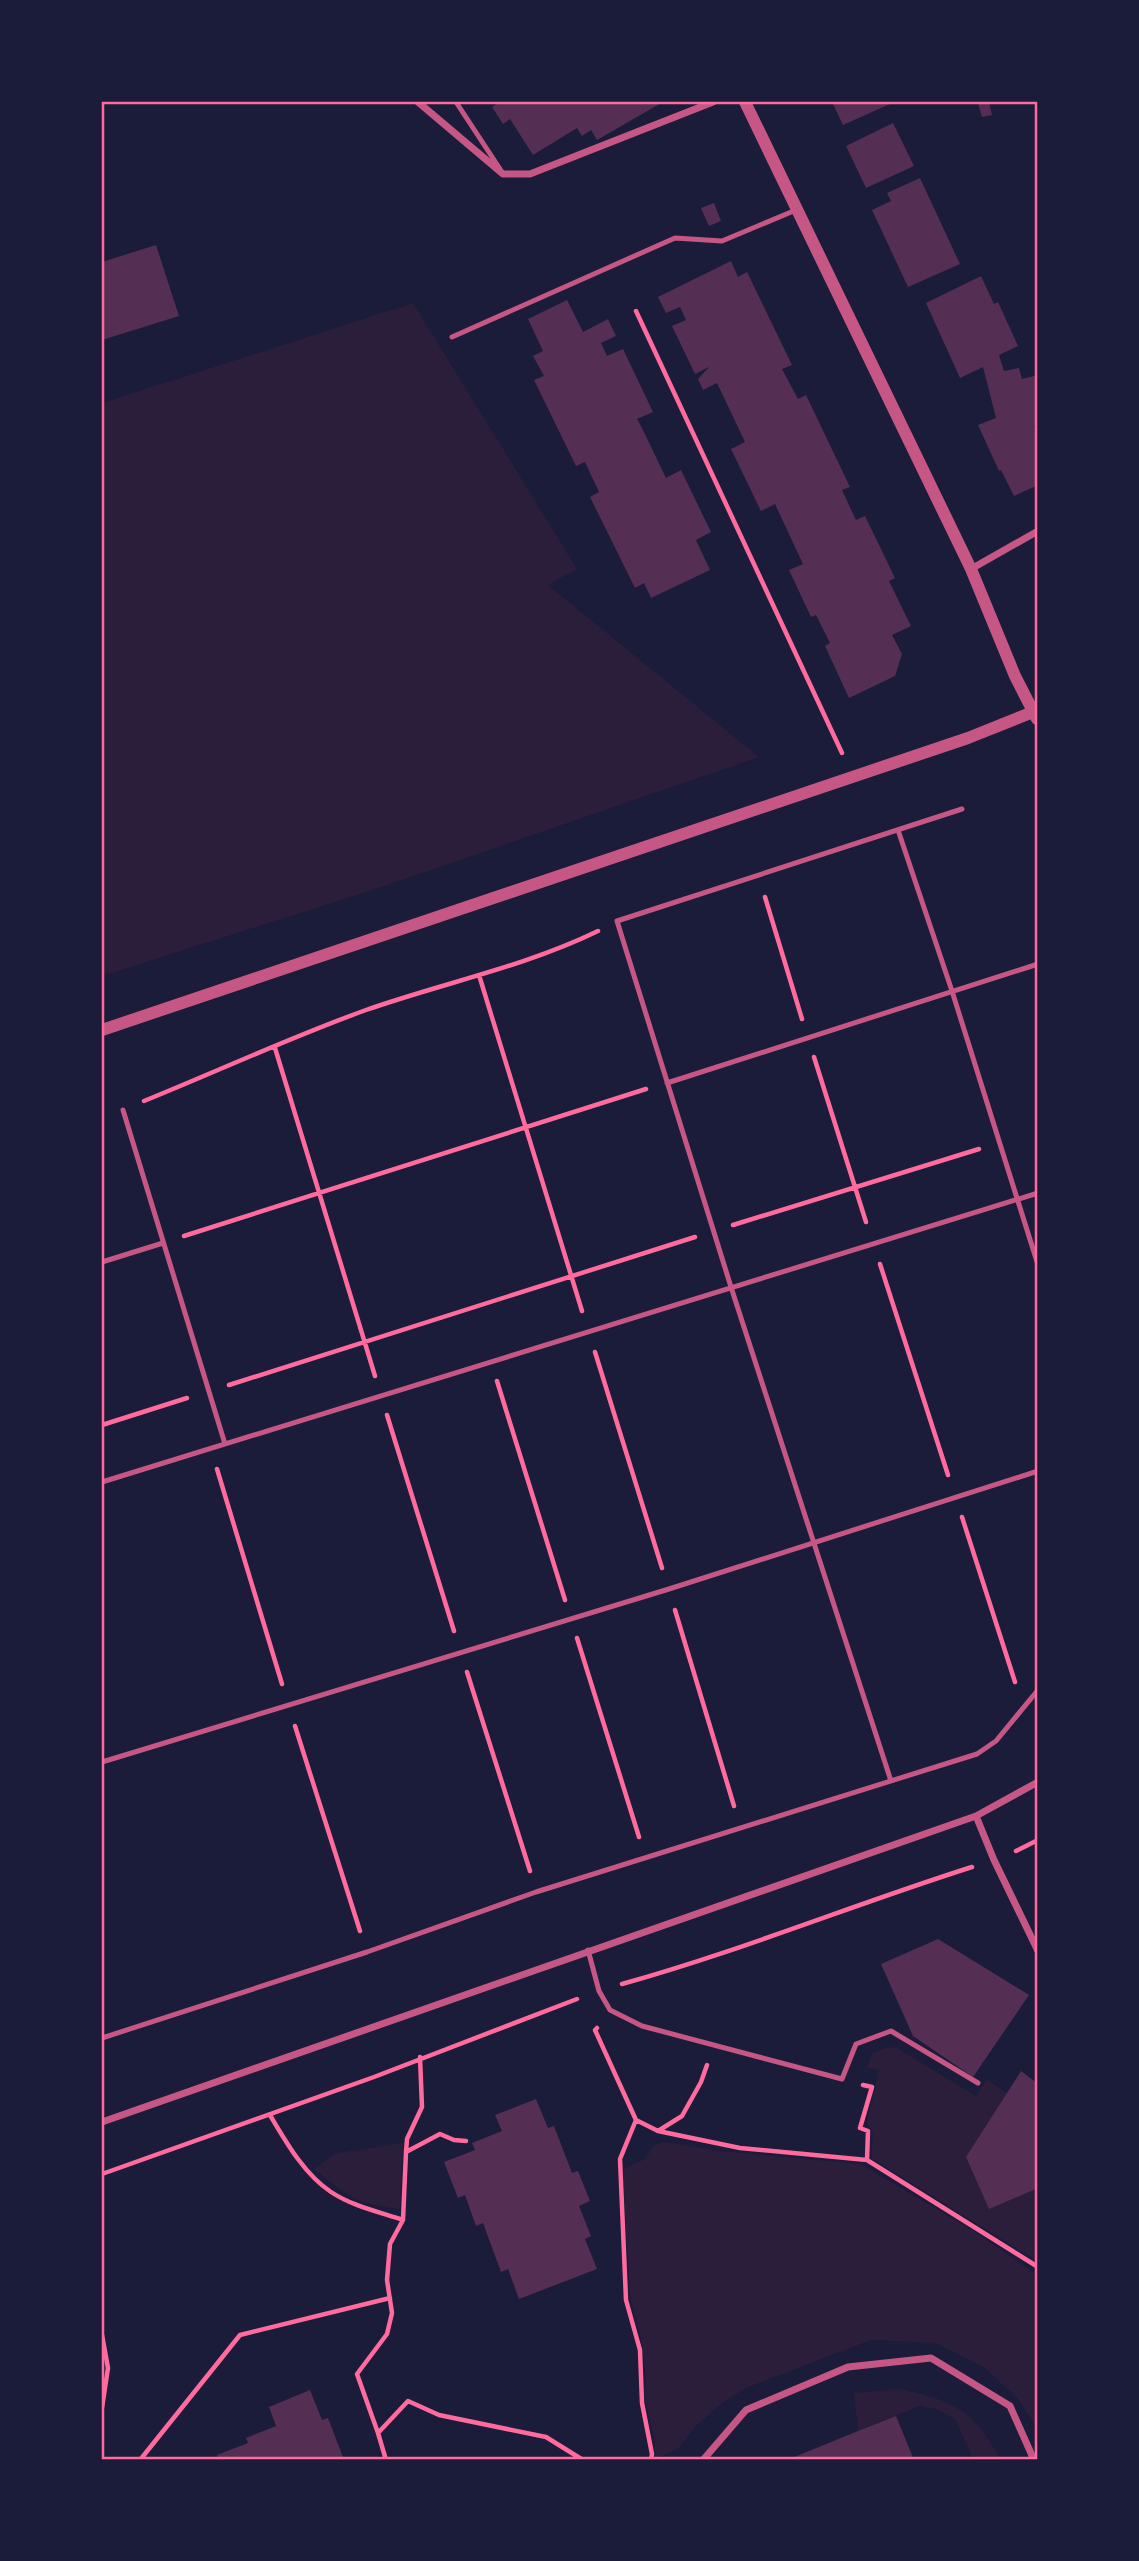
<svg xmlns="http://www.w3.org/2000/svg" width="1139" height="2561" font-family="'IBM Plex Sans',sans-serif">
	<rect width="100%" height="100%" fill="#1b1b3a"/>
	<path fill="#2a1e3b" d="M413,303L577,569L548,585L759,757L379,888L102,976V403Z
		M889,2047L897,2048L976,2096L987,2079L1007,2093L1037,2188V2261L871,2158L873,2135L867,2122L879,2070L867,2068L872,2053Z
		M664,2142L720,2151L860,2164L972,2230L1037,2275V2428L1018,2399L985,2368L936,2343L871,2340L746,2388L721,2404L694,2428L679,2448L655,2459V2444L644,2394L646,2378L642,2343L630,2297L623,2175L625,2168L645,2159L654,2145Z
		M403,2143L400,2209C355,2204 348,2196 314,2169L336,2153Z
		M898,2389C952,2400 974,2409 1000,2459H973L955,2419L936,2409L920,2406L858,2431L854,2393Z"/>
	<path fill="#542f53" d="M500,102H573L574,104L579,102H663L597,140L591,130L582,136L577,128L533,155L510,119L503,124L492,107Z
		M832,102H888L890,104L843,125Z
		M989,102L992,115L982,117L978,103Z
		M893,123L914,166L866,188L846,146Z
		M920,178L960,264L908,287L872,210L891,201L887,193Z
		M714,203L721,221L709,226L701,208Z
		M156,245L179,316L102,340V262Z
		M731,261L738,277L747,272L792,365L782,369L798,399L806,395L850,487L842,490L856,520L865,516L895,578L889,581L911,626L892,635L902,654L895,676L849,698L825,646L830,643L816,615L811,617L789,570L803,564L775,504L761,511L731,449L745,442L717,383L703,390L698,379L709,367L695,374L672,326L686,320L680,307L666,313L658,297Z
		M981,276L994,304L998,302L1018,346L999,355L1004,371L1019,368L1022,379L1038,375V425L1034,426L1038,434V485L1014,496L1001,470L999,471L978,425L996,418L983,367L960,378L926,303Z
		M567,300L583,332L608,319L616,336L601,343L607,356L623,349L653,412L637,419L642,428L666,478L681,470L711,532L696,540L710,570L651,598L644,583L635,588L590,497L599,492L585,462L576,466L534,380L544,376L533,356L543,351L528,319Z
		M938,1939L1029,1995L973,2077L913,2036L881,1964Z
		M1021,2071L1038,2084V2188L989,2209L966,2157Z
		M536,2099L548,2128L554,2126L572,2173L578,2171L590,2201L579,2206L591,2236L585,2239L597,2269L519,2299L508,2269L501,2272L483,2223L476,2226L465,2195L458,2198L444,2162L475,2150L472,2143L502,2131L495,2115Z
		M310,2390L322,2420L328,2418L344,2460H219L217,2455L248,2443L246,2438L276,2426L269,2407Z
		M896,2416L914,2460H787L858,2431Z"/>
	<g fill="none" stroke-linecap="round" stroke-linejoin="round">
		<path stroke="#ff6b9d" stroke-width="4.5" d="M636,311L842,753
			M765,897L802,1019
			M479,975L582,1311
			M275,1048L375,1376
			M814,1057L866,1222
			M144,1101C218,1071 291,1037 366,1010C443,983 524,967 598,931
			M733,1225L979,1149
			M184,1236L646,1089
			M880,1264L948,1475
			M595,1352L662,1568
			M497,1381L565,1600
			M229,1385L695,1237
			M387,1415L454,1631
			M102,1425L187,1398
			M217,1469L282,1684
			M962,1517L1015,1682
			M675,1610L734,1806
			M577,1638L639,1837
			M467,1672L530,1871
			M295,1726L360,1931
			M1016,1851L1038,1840
			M622,1984C741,1951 855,1904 972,1867
			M597,2028L595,2030L636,2120L658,2131L740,2148L867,2160L1038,2267
			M863,2085L872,2087L860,2128L868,2131L867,2160
			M270,2115C286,2142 304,2174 331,2192C352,2206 379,2212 403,2220L406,2152L440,2134L454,2140L466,2141
			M636,2120L620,2159L626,2300L640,2350L642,2403L652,2454L651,2460
			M658,2131L682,2116L701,2082L707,2065
			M406,2152L407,2139L422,2107L420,2057
			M102,2174L374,2077L577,1999
			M102,2335L108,2368L102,2408
			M378,2433L357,2374L387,2334L392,2313L387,2280L390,2244L403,2220
			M140,2460L240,2335L390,2298
			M386,2460L378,2433L408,2401L439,2415L546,2437L583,2460"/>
		<path stroke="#c65784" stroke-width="5" d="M456,102L500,169
			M452,337L675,238L722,241L796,210
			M898,830L952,991L1038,1265
			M667,1083L1038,964
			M123,1110L225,1444
			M102,1262L163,1243
			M102,1482L1038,1193
			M102,1762L669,1589L1038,1471
			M891,1781L731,1287L617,921L962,809
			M588,1950L599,1991L610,2010L642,2026L842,2079L856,2044L891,2031L978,2083
			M102,2038L367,1952L536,1892L977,1754L996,1741L1038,1690"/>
		<path stroke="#c65784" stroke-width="7" d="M418,102L503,174H530L713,102
			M971,569L1038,531
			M976,1816L994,1860L1038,1951
			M102,2122L976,1816L1038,1782
			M703,2460L746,2410L848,2367L931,2358L1010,2406L1034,2460"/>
		<path stroke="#c65784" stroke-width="12" d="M745,102L971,569L1015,676L1037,719
			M102,1030L968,738L1038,710"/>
	</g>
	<rect width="1139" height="2561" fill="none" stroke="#1b1b3a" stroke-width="206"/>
	<rect x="103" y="103" width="933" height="2355" fill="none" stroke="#ff6b9d" stroke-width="2.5"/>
</svg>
